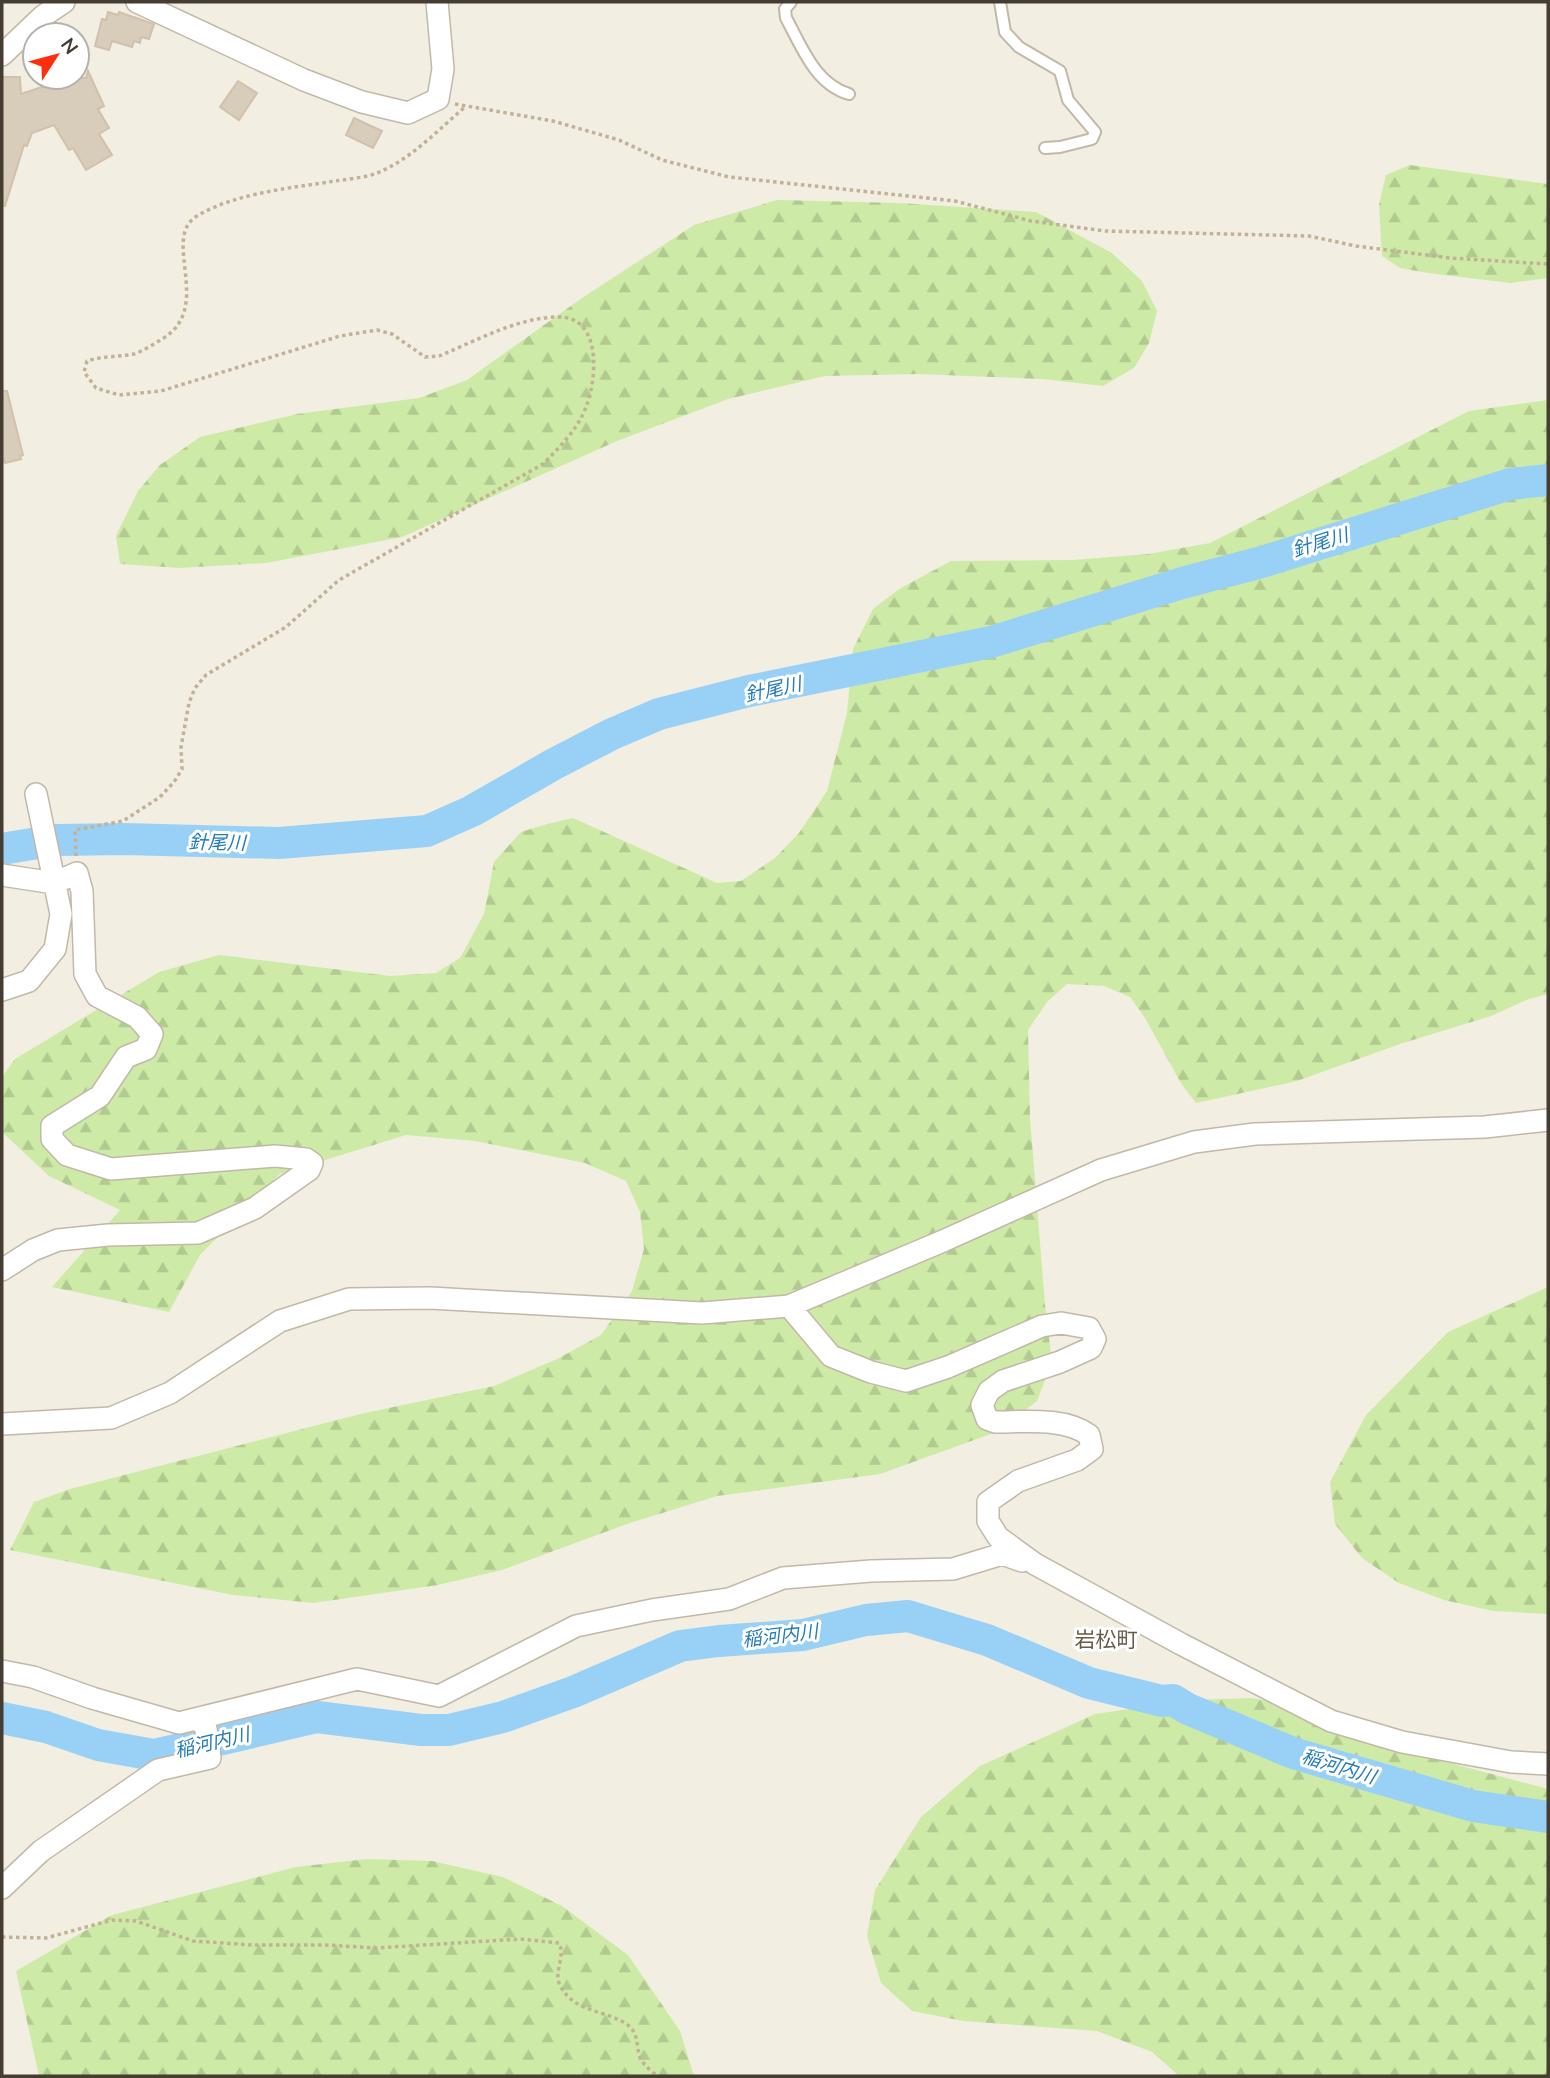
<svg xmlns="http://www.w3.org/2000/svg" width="1550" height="2078" font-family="'Nunito Sans','Noto Sans JP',sans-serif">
	<defs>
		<pattern id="forest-firs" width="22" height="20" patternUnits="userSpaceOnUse" patternTransform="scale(1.75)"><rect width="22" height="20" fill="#cdeba7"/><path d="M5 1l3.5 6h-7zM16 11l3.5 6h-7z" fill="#b1ca90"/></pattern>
	</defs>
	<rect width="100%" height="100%" fill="#f3eee2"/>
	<path fill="url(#forest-firs)" d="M1410,165L1548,184V278L1510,283L1428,273L1400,268L1382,256L1379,205L1386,175Z
		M777,200L899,203L1036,212L1112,253L1142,281L1157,311L1149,343L1134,368L1103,386L1042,379L917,374L825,376L728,399L617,441L402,537L266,563L180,568L120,564L116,536L138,491L160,465L200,437L297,414L419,398L467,380L582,298L694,225Z
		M1548,400V994L1529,999L1491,1016L1400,1044L1297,1081L1196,1103L1182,1085L1145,1018L1130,997L1104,986L1067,984L1047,1002L1028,1030L1030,1118L1045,1305L1052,1362L1037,1401L999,1431L880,1474L717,1496L627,1524L502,1570L438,1585L313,1603L233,1595L10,1550L34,1502L70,1489L360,1414L494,1386L557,1359L601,1335L632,1291L644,1249L640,1212L626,1181L585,1163L475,1141L406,1135L280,1174L200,1255L169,1312L52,1287L120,1210L49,1176L2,1132V1077L15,1059L159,972L219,955L390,976L436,973L460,958L484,914L494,862L521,832L547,824L573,818L717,883L741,881L775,858L799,833L827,791L847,713L853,649L873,609L899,589L951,561L1073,560L1148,554L1210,543L1469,411Z
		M1548,1287V1614L1493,1611L1444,1600L1399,1583L1362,1558L1335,1524L1330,1482L1366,1415L1448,1332Z
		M1252,1698L1343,1715L1424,1756L1548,1789V2076H1179L1152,2052L1097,2031L963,2021L912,2011L881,1983L867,1936L875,1890L921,1817L980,1766L1095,1714L1191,1700Z
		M367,1859L432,1861L503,1877L562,1906L628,1955L680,2031L694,2076H39L16,1971L112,1915L296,1867Z"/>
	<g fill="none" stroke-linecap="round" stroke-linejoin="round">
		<path stroke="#99d1f6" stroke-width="32" d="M2,849L56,840L124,839L279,843L427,831L472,811L554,764L612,734L659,714L749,691L991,642L1182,583L1262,562L1510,484L1548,480
			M2,1718L46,1727L98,1745L154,1755L317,1717L421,1730H449L503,1717L573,1692L680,1646L719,1641L803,1635L866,1620L908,1616L987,1640L1089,1683L1162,1701L1173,1700L1188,1709L1293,1753L1473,1806L1548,1817"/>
	</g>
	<path fill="#d8ccba" stroke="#d1c1aa" stroke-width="2" d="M108,12L118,15L119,12L154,24L149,39L141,37L140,43L134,41L132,47L112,41L109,50L95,46L102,19L106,20Z
		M88,71L104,106L98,109L109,128L99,134L112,155L86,170L73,148L69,150L54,125L32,133L27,146L24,145L5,206L2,205V77H20L21,94L57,82L53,77L86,78Z
		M238,81L257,93L239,120L220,107Z
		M354,118L382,131L373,148L346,135Z
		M2,391H7L23,455L20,456L21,459L5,463L4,460L2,461Z"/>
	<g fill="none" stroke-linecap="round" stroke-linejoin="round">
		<g stroke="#c2b8a7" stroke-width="14">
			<path id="lane" d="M791,2L785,9L786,18C802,47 815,84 849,94
				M1000,2L1005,32L1019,47L1060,71L1068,100L1095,132L1092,139L1060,147L1045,148"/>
		</g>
		<g stroke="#c2b8a7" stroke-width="24">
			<path id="street" d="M137,2L304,80L362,102L408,113L438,99L443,69L437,2
				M2,55L43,16L64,2
				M2,875L54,883L77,873L82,891L85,974L97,996L137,1017L152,1034L146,1049L126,1057L100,1096L52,1126V1139L67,1155L111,1169L275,1156L306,1159L312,1163L309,1170L255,1208L198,1233L108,1235L58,1240L33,1250L2,1270
				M2,990L29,981L55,949L61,914L36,794
				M789,1306L831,1356L871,1372L906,1381L948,1367L1042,1326L1061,1323L1089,1328L1095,1339L1091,1348L1060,1362L1003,1381L989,1391L982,1405L987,1419L995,1422C1025,1422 1064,1417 1089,1435L1092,1449L1077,1460L1018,1481L988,1502V1521L998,1537L1035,1564L1181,1644L1331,1721L1402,1742L1511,1762L1548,1764
				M2,1424L111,1418L170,1393L280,1321L349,1299L430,1298L702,1313L789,1306L943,1241L1101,1170L1194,1142L1255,1134L1485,1127L1548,1120
				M2,1671L33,1677L92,1698L179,1723L357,1679L439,1696L576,1626L652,1610L729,1599L783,1578L871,1571L953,1569L1002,1554L1022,1561
				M2,1888L41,1851L158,1770L210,1758L206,1729L200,1719"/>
		</g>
		<path stroke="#c2b194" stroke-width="3.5" stroke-dasharray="3.5 3.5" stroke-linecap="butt" d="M455,104L553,121L619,140L662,160L729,177L955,201L1031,221L1105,231L1309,236L1356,246L1450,258L1548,264
			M76,856L75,830L123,821L160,797L174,782L182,769L181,747L189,703L195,688L206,675L286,627L339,580L543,464C557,450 571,436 581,418C597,390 606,315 557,317C516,318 476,341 439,356L425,357L392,334L377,330L340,336L161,391L119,395L96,388L84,372L87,361C102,356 118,357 134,354C143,351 154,344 162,339C215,308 160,238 197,216C235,193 291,188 335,181C348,179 364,178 377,173C410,160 438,130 465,107
			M2,1937L46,1938L112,1920L136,1921L193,1941L253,1945H326L376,1948L520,1939L559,1943C566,1957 553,1972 560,1985C574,2014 607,2009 629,2026C640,2035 635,2050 642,2061C646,2067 652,2072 658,2076"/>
		<use href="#lane" stroke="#fff" stroke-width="10"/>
		<use href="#street" stroke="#fff" stroke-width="21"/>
	</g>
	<g text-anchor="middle" stroke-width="6" stroke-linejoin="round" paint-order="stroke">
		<g font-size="19" font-style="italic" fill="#247cb8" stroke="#fff">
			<text transform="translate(1320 542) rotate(-17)" y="7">針尾川</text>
			<text transform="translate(773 689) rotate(-12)" y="7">針尾川</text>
			<text transform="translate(217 842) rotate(1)" y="7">針尾川</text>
			<text transform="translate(780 1635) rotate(-7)" y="7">稲河内川</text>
			<text transform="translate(212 1742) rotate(-13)" y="7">稲河内川</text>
			<text transform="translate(1339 1766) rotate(17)" y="7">稲河内川</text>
		</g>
		<g font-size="21" fill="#685b49" stroke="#fff">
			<text x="1106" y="1647">岩松町</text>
		</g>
	</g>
	<rect width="1550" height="2078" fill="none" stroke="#453d32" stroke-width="7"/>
	<g transform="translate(56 56) rotate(54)"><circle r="33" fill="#ffffff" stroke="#b5b1ad" stroke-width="2"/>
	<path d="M0-5L12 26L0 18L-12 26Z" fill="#ff2e0d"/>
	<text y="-10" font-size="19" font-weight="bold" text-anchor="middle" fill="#453d32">N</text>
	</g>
</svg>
